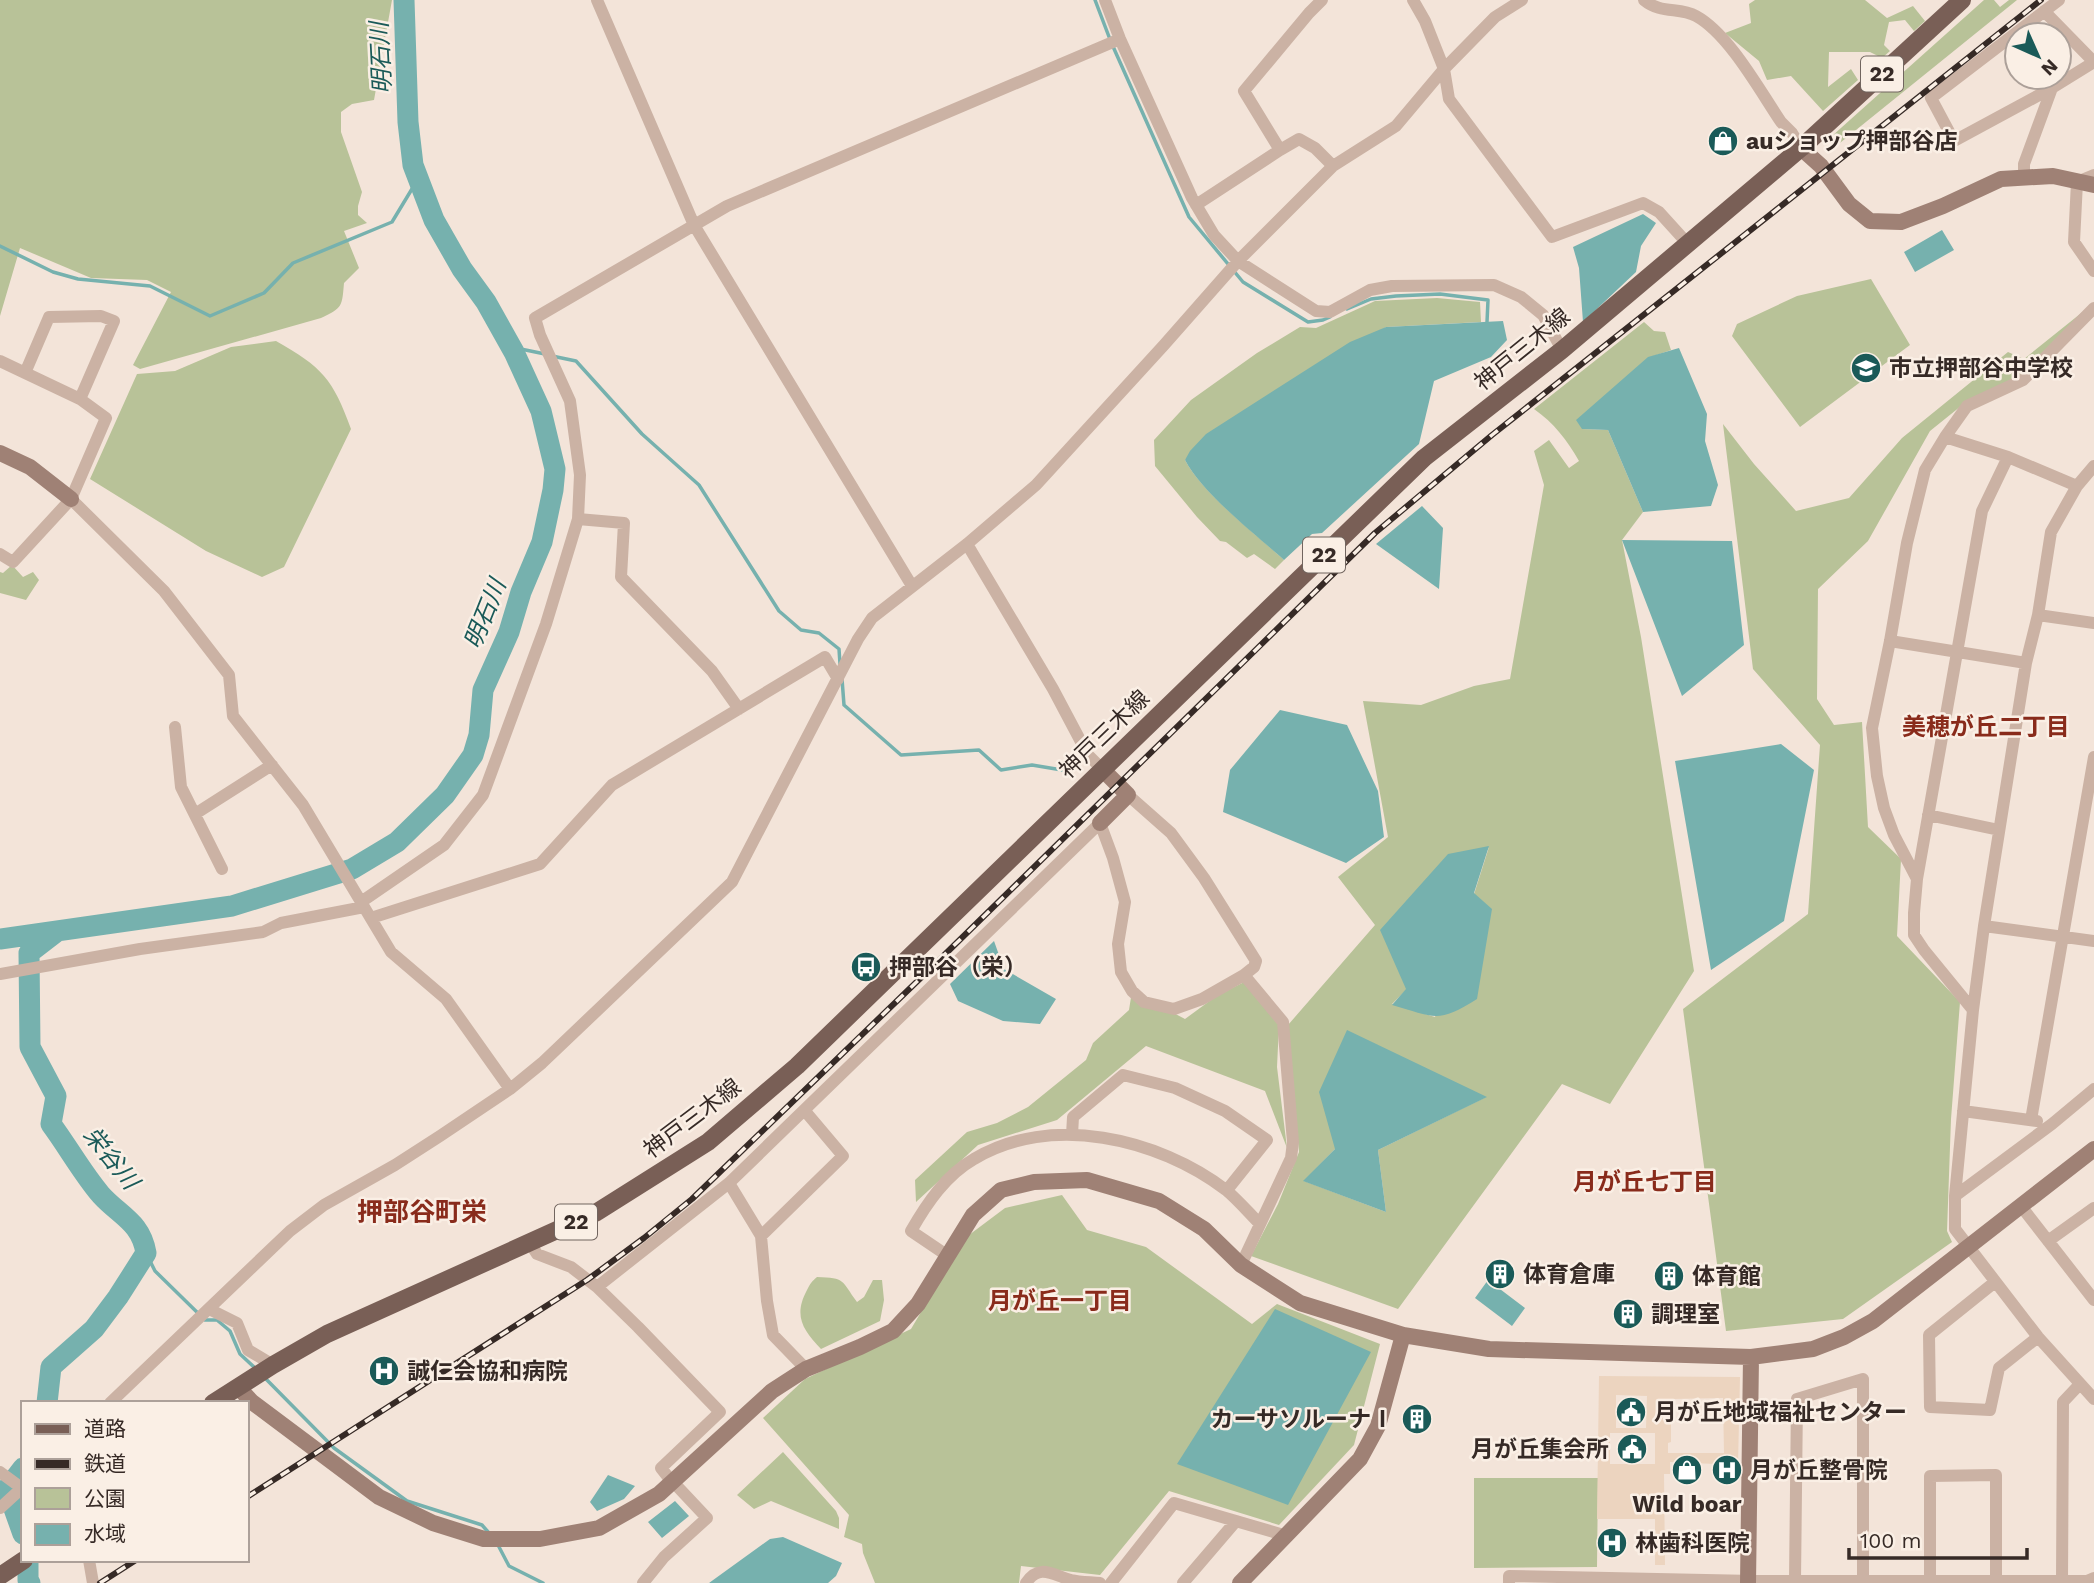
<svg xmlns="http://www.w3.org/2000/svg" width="2094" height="1583" font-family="'Work Sans','Noto Sans JP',sans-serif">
	<rect width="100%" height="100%" fill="#f3e4d9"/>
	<path fill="#b8c298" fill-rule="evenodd" d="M0,0H392L374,100L352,104L341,112V132L362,192L358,206V215L367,223L344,231L359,268L344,283C342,306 343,308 321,318L140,369L133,365L171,292L147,280L91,278L20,248L0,316Z
		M1755,0H1865L1887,18L1913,6L1925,21L1914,31L1905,20L1889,22L1884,45L1890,51L1882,58L1870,52H1829L1828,87L1851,69L1858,80L1823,111L1791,76L1767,80L1759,61L1725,33L1751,23L1749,4Z
		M1984,0H1994L2000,7L2009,0H2017L1830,151L1832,136Z
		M1871,279L1910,345L1800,427L1732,336L1737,324L1797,296Z
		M1437,298L1480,302L1481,322L1386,327L1185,460C1202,493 1256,534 1284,560L1275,569L1254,554L1247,558L1226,542L1220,541L1197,517L1155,466L1154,440L1191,400L1257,353L1300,327L1316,328L1375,301Z
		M2085,310L2023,374L1966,402L1930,431L1868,541L1818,589L1817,699L1834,725L1862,722L1868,827L1901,859L1897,936L1960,1002L1951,1119L1947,1231L1952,1242L1843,1319L1726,1331L1683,1009L1808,914L1820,745L1753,669L1723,424L1754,464L1796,511L1849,498L1902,438L2008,352L2024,359Z
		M1644,322L1654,331L1665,332L1671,350L1648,358L1582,429L1608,430L1643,512L1622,540L1641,637L1694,971L1610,1104L1562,1084L1398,1309L1251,1256L1278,1204L1299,1152L1288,1025L1375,925L1338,877L1388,837L1363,701L1421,705L1474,686L1510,679L1544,485L1534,451L1549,440L1569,468L1579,461C1567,440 1554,423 1534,409ZM1489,847L1435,1017L1392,1004L1406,990ZM1486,1097L1378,1150L1386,1212L1304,1181L1335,1149Z
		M276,341C322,367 333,379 351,429L284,567L262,577L206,551L90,479L137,374L175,371L231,347Z
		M12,565L23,577L33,572L39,580L26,600L0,593V572L3,573Z
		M1246,981L1279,1025L1277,1067L1287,1148L1265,1091L1146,1046L1057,1120L978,1145L916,1202L915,1180L967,1132L997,1123L1028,1107L1086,1060L1093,1043L1129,1010L1132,991L1185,1019L1215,997Z
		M1062,1195L1087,1230L1146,1247L1252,1324L1277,1304L1380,1344L1354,1445L1279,1525L1169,1491L1100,1575L1021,1566L1019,1583H875L863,1553L862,1544L844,1537L849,1515L763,1418L805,1379L911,1329L965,1238L1005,1208Z
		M817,1277C846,1278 841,1280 857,1302L864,1297L873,1280H882L884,1300L880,1321L821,1349C803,1330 793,1316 807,1290C810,1284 812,1281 817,1277Z
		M783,1452L836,1511L839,1518V1529L771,1501L754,1509L737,1495Z
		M1474,1478H1598L1597,1567L1474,1568Z"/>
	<path fill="#ecd4bf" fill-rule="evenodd" d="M1599,1376L1740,1377L1738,1465L1670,1462V1474H1664L1665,1565H1655V1519H1597ZM1616,1395L1647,1396L1646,1428H1616ZM1671,1399L1723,1398L1724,1453H1668V1443L1671,1442ZM1610,1433H1655V1464H1610Z"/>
	<path fill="#76b1ae" d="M1643,214L1656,223L1641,246L1636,272L1583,322L1579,268L1573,247Z
		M1942,230L1954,250L1915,272L1904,252Z
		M1503,321L1507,340L1491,357L1434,381L1419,444L1322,533L1312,534L1284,560C1255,534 1202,493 1185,460L1190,451L1206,434L1350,342L1386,327Z
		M1679,348L1707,414L1705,441L1718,485L1711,506L1643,512L1608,430L1582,429L1576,420L1648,357Z
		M1422,506L1443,528L1439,589L1376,544Z
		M1622,540L1732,541L1744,645L1682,696Z
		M1280,710L1347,725L1378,791L1384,837L1346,863L1223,812L1230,770Z
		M1781,744L1814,770L1784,921L1711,970L1675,761Z
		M1489,846L1474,893L1492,909L1477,999C1438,1024 1434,1017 1392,1005L1406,989L1380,930L1448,854Z
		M994,941L1004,969L1056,999L1040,1024L1003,1021L958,1001L950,984Z
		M1347,1030L1487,1097L1378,1150L1386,1212L1303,1181L1335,1149L1319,1092Z
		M1488,1280L1525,1308L1512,1326L1475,1298Z
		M1275,1309L1371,1352L1288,1505L1177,1464Z
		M608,1475L635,1486L624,1499L597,1511L590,1502Z
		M675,1501L689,1516L662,1538L648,1522Z
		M783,1537L842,1563L836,1576L828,1583H709L770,1539Z"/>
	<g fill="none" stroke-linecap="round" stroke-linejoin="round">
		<path stroke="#76b1ae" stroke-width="3.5" d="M1095,0L1111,42L1189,217L1243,282L1308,322L1323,320L1330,317
			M0,246L53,272L78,279L150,286L210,316L264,293L293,263L392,222L418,179
			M1347,309L1371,299L1396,296L1440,294L1488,300L1487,322
			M511,347L545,354
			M552,356L576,361L642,434L699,485L779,611L801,630L819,633L839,649L840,664
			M842,679L844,705L901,755L979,750L1001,770L1032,765L1062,770
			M146,1253L155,1271L205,1320H217L230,1331L240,1354L256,1369
			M264,1377L334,1448L407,1501L482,1525L489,1533
			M498,1545L509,1566L543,1583"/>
		<path stroke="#76b1ae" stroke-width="21" d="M0,939L232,906L352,869L397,842L445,795L473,755L479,735L483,690L509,632L521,592L542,542L553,490L555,469L541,411L514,352L486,302L462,269L434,220L413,165L408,122L404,0
			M47,1403L51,1367L94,1329L118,1297L146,1253C141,1222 120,1216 101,1195C83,1174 68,1147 51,1124L56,1096L30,1047L29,953L55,933
			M23,1468L7,1489L23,1534
			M28,1560V1580L30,1583"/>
		<path stroke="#cbb2a4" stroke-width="12" d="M597,0L694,225L912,586
			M1105,0L1120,39L1192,198L1214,235L1238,261L1316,311L1330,312L1370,290L1392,286L1494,285L1521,297L1543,315L1562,350
			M1413,0L1425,21L1444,69L1449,99L1552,237L1643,203L1659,212L1688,244
			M1644,0C1661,14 1679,7 1696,16C1729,34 1760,91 1781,122L1792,133L1801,148
			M2059,0L1931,98L1954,141L2052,88L2094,62
			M2044,11L2094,62
			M1280,150L1299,139L1315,148L1333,166
			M2094,175L2077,182L2074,242L2094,271
			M2024,177V164L2052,88
			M1196,205L1280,150L1244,91L1309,13L1322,0
			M0,361L80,399L106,418L71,499L13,562L0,554
			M25,373L49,317L101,316L114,321L80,399
			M1945,437L2008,457L2077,486
			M2094,466L2077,486L2051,532L2038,615L2026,663L1984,926L1973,1010L1955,1196V1229L2038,1337L2094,1399
			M71,499L164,591L229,675L233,716L303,805L391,952L446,999L510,1089
			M578,519L624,523L621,577L712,671L739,709
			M967,544L1053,689L1088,755L1106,773
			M2038,615L2094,623
			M1890,641L2026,663
			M175,727L181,787L222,869
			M1128,795L1171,833L1204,878L1256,961L1254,967L1244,975
			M195,814L272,765
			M1928,815L1999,830
			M1917,879L1982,511L2008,457
			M361,902L444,845L483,795L546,624L578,519L580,475L570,401L540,335L535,318L727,206L1120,39
			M371,918L540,864L612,785L825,657L838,679
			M1984,926L2094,941
			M0,974L140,949L263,932L281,923L364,907
			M1973,1010L1924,950L1914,935V913L1917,879L1894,835L1884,808L1877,776L1872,728L1890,641L1907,543L1925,470L1945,437L1967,406L2023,380L2094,308
			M1963,1111L2037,1121
			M2031,1120L2094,757
			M1072,1135L1073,1117L1123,1075L1175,1088L1225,1111L1267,1140L1227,1190
			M729,1183L761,1236L767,1301L773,1335L806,1369
			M1955,1196L2052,1124L2094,1089
			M2021,1206L2094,1300
			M761,1236L843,1156L805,1111
			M2048,1241L2094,1208
			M530,1243L537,1254L571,1267L597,1287L638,1327L720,1412L661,1468L672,1482
			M948,1256L911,1231C927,1203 946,1175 974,1159C1050,1113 1158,1138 1226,1190C1238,1200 1249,1213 1260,1224
			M1995,1282L1929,1335L1930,1407L1990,1410L1999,1368L2038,1337
			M597,1287L729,1183L1100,823L1113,858L1125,902L1118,944L1121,972L1132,991L1144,1002L1174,1009L1202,999L1244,975L1283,1022L1293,1142L1291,1158L1241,1265
			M209,1309L237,1323L248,1350L273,1365
			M110,1403L290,1231L324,1205L395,1165L440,1136L510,1089L542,1063L732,882L858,639L872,618L967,544L1036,485L1164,345L1238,261L1333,166L1396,126L1444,69L1495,17L1522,0
			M0,1472L23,1489
			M0,1508L23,1487
			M89,1560L93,1583
			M1795,1581L1797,1399L1863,1379V1581
			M1930,1581V1476L1996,1475V1581
			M2062,1581L2063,1402L2080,1384
			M643,1583L664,1557L707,1518L676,1485
			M1026,1583C1039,1563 1053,1575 1071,1580C1080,1582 1090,1582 1100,1583
			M1111,1583L1174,1503L1287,1536
			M1183,1583L1236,1521
			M1509,1583V1576L1754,1581H2087L2094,1578"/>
		<path stroke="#9f8175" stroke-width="16" d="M1801,148L1821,166L1849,204L1870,221L1901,222L1943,206L2001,179L2053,176L2094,185
			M0,453L30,467L71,499
			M1100,823L1128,795L1107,774
			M238,1387L252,1402L379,1497L433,1523L484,1539H540L599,1528L659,1494L772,1391L806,1369L860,1347L893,1331L918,1304L973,1215L1001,1190L1034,1182L1087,1180L1159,1201L1204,1229L1241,1265L1300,1303L1403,1335L1489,1349L1751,1357L1813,1349L1844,1337L1873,1321L2094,1149
			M1240,1583L1360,1459L1378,1426L1403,1335
			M1748,1583L1751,1357"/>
		<path stroke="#795f56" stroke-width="18" d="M213,1403L273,1365L327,1334L597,1212L708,1142L797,1066L1424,458L1562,350L1801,148L1962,0
			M0,1576L24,1560"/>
		<g stroke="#362a26" stroke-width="6">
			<path id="rail" d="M247,1497L587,1280L644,1238L692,1199L931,968L1375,533L1492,435L2041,0
				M100,1583L136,1560"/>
		</g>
		<use href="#rail" stroke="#faefe5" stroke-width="3.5" stroke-dasharray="10" stroke-linecap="butt"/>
	</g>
	<defs>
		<g id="shop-disc" transform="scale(1.575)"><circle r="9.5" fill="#1a5a58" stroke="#faefe5"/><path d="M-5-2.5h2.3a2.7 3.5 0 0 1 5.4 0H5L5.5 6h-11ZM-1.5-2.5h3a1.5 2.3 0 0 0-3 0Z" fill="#fff"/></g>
		<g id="school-disc" transform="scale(1.575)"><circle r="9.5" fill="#1a5a58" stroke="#faefe5"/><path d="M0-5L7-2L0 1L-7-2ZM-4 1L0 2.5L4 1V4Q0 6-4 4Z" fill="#fff"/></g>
		<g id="bus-disc" transform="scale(1.575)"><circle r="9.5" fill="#1a5a58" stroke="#faefe5"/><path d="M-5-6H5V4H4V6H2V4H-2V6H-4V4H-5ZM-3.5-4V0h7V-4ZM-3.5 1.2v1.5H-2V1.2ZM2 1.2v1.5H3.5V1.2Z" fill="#fff"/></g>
		<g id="building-disc" transform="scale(1.575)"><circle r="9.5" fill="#1a5a58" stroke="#faefe5"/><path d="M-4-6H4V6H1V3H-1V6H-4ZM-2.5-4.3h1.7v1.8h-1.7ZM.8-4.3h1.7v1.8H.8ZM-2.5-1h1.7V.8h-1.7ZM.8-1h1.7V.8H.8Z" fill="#fff"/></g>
		<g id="hospital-disc" transform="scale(1.575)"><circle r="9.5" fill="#1a5a58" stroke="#faefe5"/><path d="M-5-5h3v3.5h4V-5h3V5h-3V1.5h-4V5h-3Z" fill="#fff"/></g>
		<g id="civic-disc" transform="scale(1.575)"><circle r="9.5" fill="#1a5a58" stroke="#faefe5"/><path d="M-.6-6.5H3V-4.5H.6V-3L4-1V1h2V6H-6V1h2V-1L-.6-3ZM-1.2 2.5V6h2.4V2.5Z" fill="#fff"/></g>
	</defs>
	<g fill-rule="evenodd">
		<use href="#shop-disc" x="1723" y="141"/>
		<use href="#school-disc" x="1866" y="368"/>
		<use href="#bus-disc" x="866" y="967"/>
		<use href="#building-disc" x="1500" y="1274"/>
		<use href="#building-disc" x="1669" y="1276"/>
		<use href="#building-disc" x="1628" y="1314"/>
		<use href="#hospital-disc" x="384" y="1371"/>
		<use href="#civic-disc" x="1631" y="1412"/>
		<use href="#building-disc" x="1417" y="1419"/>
		<use href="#civic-disc" x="1632" y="1449"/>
		<use href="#shop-disc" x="1687" y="1470"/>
		<use href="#hospital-disc" x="1727" y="1470"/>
		<use href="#hospital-disc" x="1612" y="1543"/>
	</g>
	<g text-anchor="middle" stroke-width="5" stroke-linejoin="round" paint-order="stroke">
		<g fill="#faefe5" stroke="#71655f" stroke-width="2">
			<rect x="1861" y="56.5" width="42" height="35" rx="5"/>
			<rect x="1303" y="537.5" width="42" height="35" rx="5"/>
			<rect x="555" y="1204.5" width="42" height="35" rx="5"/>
		</g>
		<g font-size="21" font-weight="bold" fill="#362a26">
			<text x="1882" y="81">22</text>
			<text x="1324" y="562">22</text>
			<text x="576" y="1229">22</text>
		</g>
		<g font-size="23" font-weight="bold" fill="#362a26" stroke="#faefe5" text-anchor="start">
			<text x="1746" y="149">auショップ押部谷店</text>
			<text x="1889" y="376">市立押部谷中学校</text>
			<text x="889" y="975">押部谷（栄）</text>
			<text x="1523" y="1282">体育倉庫</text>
			<text x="1692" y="1284">体育館</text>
			<text x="1651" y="1322">調理室</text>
			<text x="407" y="1379">誠仁会協和病院</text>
			<text x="1654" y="1420">月が丘地域福祉センター</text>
			<text x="1394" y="1427" text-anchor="end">カーサソルーナⅠ</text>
			<text x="1609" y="1457" text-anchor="end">月が丘集会所</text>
			<text x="1750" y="1478">月が丘整骨院</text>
			<text x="1687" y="1512" text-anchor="middle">Wild boar</text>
			<text x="1635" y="1551">林歯科医院</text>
		</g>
		<g font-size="23" fill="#362a26" stroke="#faefe5">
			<text transform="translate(1522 349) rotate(-39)" y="8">神戸三木線</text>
			<text transform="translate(1104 734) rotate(-44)" y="8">神戸三木線</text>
			<text transform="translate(692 1118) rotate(-37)" y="8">神戸三木線</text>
		</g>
		<g font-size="24" font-style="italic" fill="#1a5a58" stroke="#faefe5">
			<text transform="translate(381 58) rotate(-93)" y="8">明石川</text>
			<text transform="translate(485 614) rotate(-68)" y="8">明石川</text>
			<text transform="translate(111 1158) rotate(51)" y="8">栄谷川</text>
		</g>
		<g font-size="24" font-weight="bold" fill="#892b1b" stroke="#faefe5">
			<text x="1986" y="735">美穂が丘二丁目</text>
			<text x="1645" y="1190">月が丘七丁目</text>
			<text x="1060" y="1309">月が丘一丁目</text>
		</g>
		<g font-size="26" font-weight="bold" fill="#892b1b" stroke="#faefe5">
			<text x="422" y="1221">押部谷町栄</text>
		</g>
	</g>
	<rect x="21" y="1401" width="228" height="161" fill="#faefe5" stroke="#aca099" stroke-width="2"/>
	<rect x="35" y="1424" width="35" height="10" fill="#795f56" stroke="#aca099" stroke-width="2"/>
	<text x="84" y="1436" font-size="21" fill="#362a26">道路</text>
	<rect x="35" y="1459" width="35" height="10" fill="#362a26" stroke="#aca099" stroke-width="2"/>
	<text x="84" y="1471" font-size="21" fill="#362a26">鉄道</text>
	<rect x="35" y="1488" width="35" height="21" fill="#b8c298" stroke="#aca099" stroke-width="2"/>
	<text x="84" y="1506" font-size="21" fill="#362a26">公園</text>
	<rect x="35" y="1524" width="35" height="21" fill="#76b1ae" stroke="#aca099" stroke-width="2"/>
	<text x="84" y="1541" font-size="21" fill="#362a26">水域</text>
	<g transform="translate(2038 56) rotate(135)"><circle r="33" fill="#faefe5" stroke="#aca099" stroke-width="2"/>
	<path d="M0-5L12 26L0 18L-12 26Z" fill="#1a5a58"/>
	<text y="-10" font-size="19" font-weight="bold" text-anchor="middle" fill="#362a26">N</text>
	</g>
	<path d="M1849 1548v10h178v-10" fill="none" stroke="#362a26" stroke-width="3.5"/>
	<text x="1860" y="1548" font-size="21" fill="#362a26" stroke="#faefe5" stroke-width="5" paint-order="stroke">100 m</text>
</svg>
